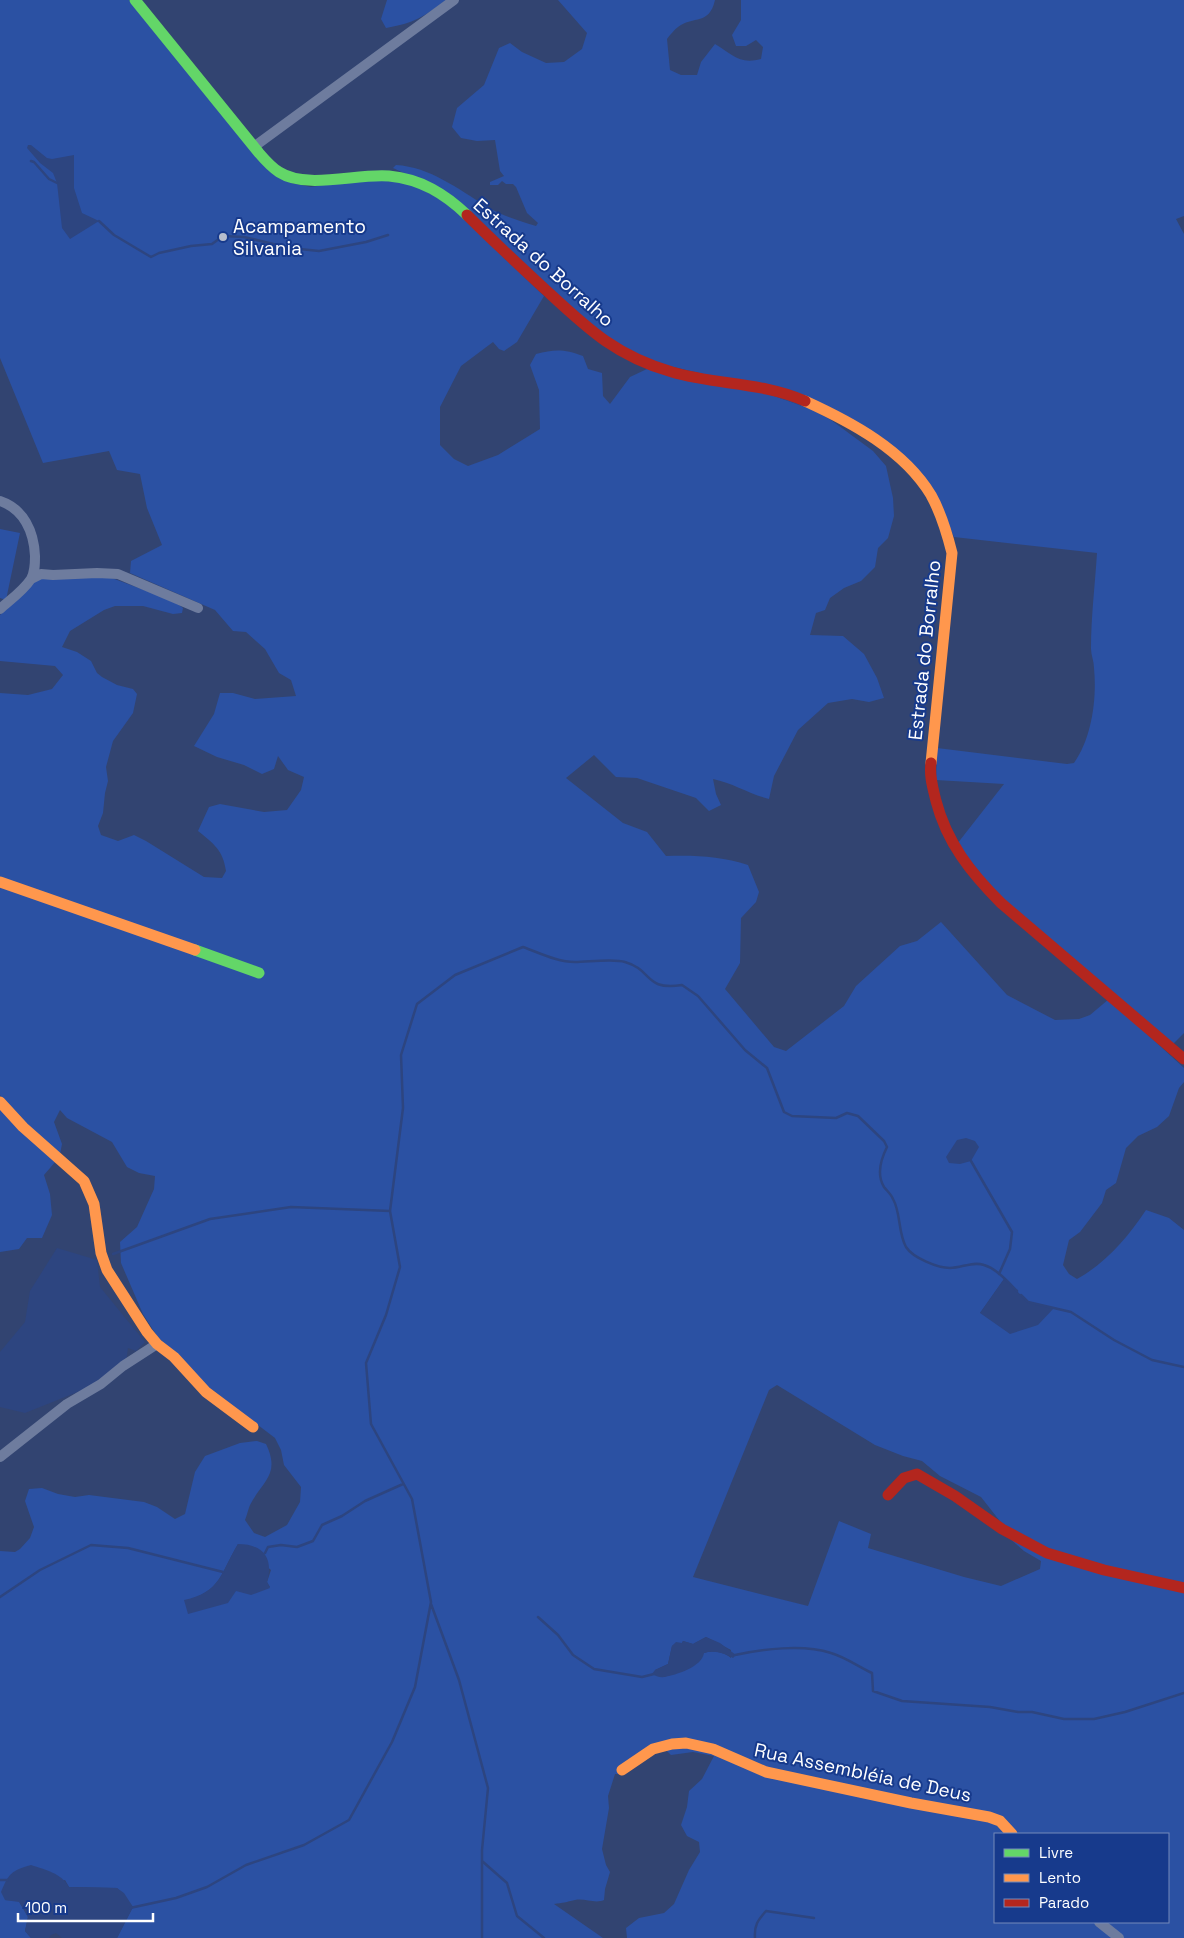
<svg xmlns="http://www.w3.org/2000/svg" width="1184" height="1938" font-family="'Space Grotesk',sans-serif">
	<rect width="100%" height="100%" fill="#324471"/>
	<path fill="#2b51a3" fill-rule="evenodd" d="M0,0H129L291,183L311,187L337,183L378,180L412,184L447,203L544,296L517,342L504,351L499,349L493,342L461,366L440,407V445L454,459L468,466L498,455L540,429L539,390L530,365L536,354C555,349 564,349 583,356L588,369L602,373L603,396L610,404L630,377L647,369L767,393L809,408L831,420L873,451L886,466L893,498L894,516L888,538L878,548L875,567L861,581L844,588L830,598L825,610L816,613L810,635L843,636L864,654L877,678L884,698L869,702L852,699L828,703L798,730L774,776L769,799C749,794 733,783 713,779L716,794L721,805L709,811L696,798L637,778L616,777L594,755L566,778L623,823L647,832L666,856C694,855 721,856 748,865L759,892L756,902L741,918L740,963L725,989L774,1047L786,1051L844,1006L856,986L900,946L917,941L941,922L1007,995L1055,1020L1079,1019L1090,1015L1109,999L1184,1068V1082L1179,1088L1169,1116L1157,1127L1138,1136L1126,1148L1116,1183L1106,1190L1102,1203L1080,1232L1069,1240L1063,1265L1069,1274L1077,1279C1106,1263 1128,1237 1146,1210L1169,1218L1184,1230V1938H627L626,1928L639,1918L664,1913L674,1904L689,1870L700,1852L699,1842L687,1836L681,1825L687,1807L689,1791L702,1779L714,1756L693,1752L671,1755L664,1748L624,1774H615L608,1796L609,1808L602,1849L606,1865L610,1872L605,1889L604,1900C595,1904 585,1898 575,1900C566,1902 563,1903 554,1904L603,1938H117L133,1907L117,1888L69,1887L65,1880L5,1900L19,1901L28,1917L25,1931L31,1938H0V1551L15,1552L20,1549L30,1538L34,1527L25,1501L29,1489L42,1488L58,1494L75,1497L89,1495L144,1502L157,1507L175,1519L185,1514L195,1472L205,1456L240,1443L257,1441L266,1444C281,1475 262,1481 250,1505C248,1510 247,1515 245,1520L254,1533L265,1537L287,1525L300,1502L301,1487L284,1465L281,1450L275,1438L202,1382L157,1336L143,1314L121,1263L120,1242L137,1227L154,1189L155,1176L139,1173L127,1167L112,1142L67,1118L60,1110L54,1122L62,1144L60,1154L9,1109L0,1095V693L28,695L52,689L63,675L55,666L0,661V615L35,580L43,578L109,577L174,601L183,608L182,613L173,614L143,606H115L104,610L70,631L62,647L77,652L91,661L97,673L102,677L117,685L133,689L137,694L133,713L113,741L106,767L108,781L105,793L103,813L98,826L101,835L118,841L134,835L146,841L204,877L222,878L226,871C223,850 214,844 198,831L209,807L220,804L264,812L287,810L301,790L304,777L288,770L278,756L274,769L262,774L244,765L217,757L194,746L214,714L220,693H233L255,699L296,696L291,680L279,673L265,649L246,632L233,631L215,610L130,573L131,561L162,545L147,508L140,474L117,470L109,451L43,463L0,358ZM1004,1279L1028,1302L1053,1308L980,1313ZM777,1385L875,1445L903,1456L922,1461L940,1476L981,1497L1003,1525L1008,1537L1024,1551L1041,1561L1040,1569L1001,1586L964,1577L868,1548L871,1534L839,1521L808,1606L693,1577L769,1390ZM238,1544L271,1570L267,1582L270,1587L236,1591L184,1601C221,1592 220,1574 238,1544ZM706,1637L731,1650V1658C724,1652 713,1650 704,1653L685,1670L664,1677L655,1670L668,1664L672,1646L676,1643H682L683,1641L693,1644ZM995,1834H1168V1922H995Z
		M387,0H446C424,17 414,23 386,28L381,19Z
		M558,0H715C709,26 694,15 678,27C674,30 670,35 667,39L670,70L681,75H697L701,62L715,44C732,54 739,65 761,59L763,47L756,40L746,46H736L732,35L741,20V0H1184V216L1176,219L1184,234V1033L1173,1044L995,892L957,844L1004,784L936,780L937,748L1067,764L1074,763C1092,738 1097,698 1094,668C1094,661 1091,655 1091,649C1091,617 1095,585 1097,553L954,537L939,504L867,429L729,380L648,361L591,327L447,193L393,168L396,165C430,167 458,189 486,206C500,215 520,221 536,226L538,223L527,213L516,187L513,184H506L502,181L498,185H490V182L504,176L500,171L495,140L477,141L461,138L452,127L457,108L484,85L499,48L510,43L522,52L546,63L564,62L582,49L587,33Z
		M0,529L20,533L6,600L0,598Z
		M0,1106L56,1161L44,1175L50,1194L52,1215L42,1238H27L19,1249L0,1252Z"/>
	<path fill="#2d4580" d="M28,145H31L47,158L52,159L74,155V188L82,213L99,221L70,239L62,228L57,183L53,173L40,163L27,148Z
		M966,1138L975,1141L979,1147L971,1161L960,1164L949,1163L946,1157L957,1140Z
		M57,1248L97,1260L100,1287L145,1342L136,1351L128,1348L126,1362L100,1383L25,1413L0,1407V1352L25,1322L30,1291Z
		M1004,1279L1028,1302L1054,1308L1038,1325L1010,1334L980,1313Z
		M238,1544C263,1544 274,1558 267,1582L270,1588L251,1595L236,1591L228,1603L188,1614L184,1600C221,1592 220,1574 238,1544Z
		M706,1637L720,1643L736,1655L733,1658C724,1653 715,1650 704,1653C702,1667 676,1675 664,1677C660,1678 656,1676 652,1674L655,1670L668,1664L672,1646L676,1642L682,1643L683,1641L693,1644Z
		M31,1865C46,1870 61,1873 69,1887L117,1888L124,1893L133,1907L117,1938H62L56,1933L51,1935L49,1938H31L25,1931L28,1917L19,1902L5,1900L1,1892C9,1873 11,1871 31,1865Z"/>
	<g fill="none" stroke-linecap="round" stroke-linejoin="round">
		<path stroke="#2d4580" stroke-width="2.5" d="M31,161L34,162L49,179L57,183
			M99,221L114,235L151,257L159,253L191,246L212,244L223,236L244,237L290,248L319,251L366,242L388,235
			M971,1161L1012,1232L1010,1249L999,1274
			M113,1254L210,1219L291,1207L390,1211
			M1021,1295L1028,1302L1071,1312L1114,1340L1152,1360L1184,1367
			M265,1553L268,1547L281,1545L297,1547L313,1541L322,1525L342,1516L365,1501L403,1484
			M0,1597L40,1570L91,1545L128,1548L223,1572
			M431,1604L459,1680L488,1788L482,1850V1938
			M538,1617L558,1635L573,1655L594,1669L642,1677L654,1674
			M735,1655C762,1649 803,1644 831,1653C845,1657 859,1667 872,1673L873,1691L902,1701L990,1707L1018,1712H1032L1064,1719H1094L1125,1712L1184,1693
			M482,1861L507,1883L517,1916L544,1938
			M0,1880H8
			M130,1908L176,1898L207,1887L246,1865L304,1845L349,1820L392,1742L415,1687L431,1602L412,1499L371,1424L366,1363L386,1315L400,1267L390,1211L403,1108L401,1055L417,1004L455,975L523,947C540,953 557,962 575,962C588,962 614,958 625,962C653,970 644,991 682,985L698,996L745,1050L767,1068L784,1112L792,1116L836,1118L847,1113L858,1116L884,1141L887,1147C881,1159 876,1174 884,1187C887,1191 891,1194 893,1199C901,1213 898,1233 906,1247C913,1258 938,1268 950,1268C962,1268 972,1261 984,1265C997,1269 1008,1282 1017,1291
			M755,1938C754,1925 758,1920 766,1911L814,1918"/>
		<path stroke="#6e7c9e" stroke-width="10" d="M255,146L454,0
			M0,501C24,509 34,532 35,556C35,564 35,572 31,579C23,591 10,600 0,609
			M31,579L41,574L53,575L97,573L118,574L198,608
			M0,1457L67,1404L101,1384L123,1366L157,1344
			M1099,1922L1119,1938"/>
		<path stroke="#63d668" stroke-width="11" d="M135,0L259,153C265,160 271,167 279,172C307,190 357,173 389,176C421,179 445,194 467,215
			M195,950L259,973"/>
		<path stroke="#ff974d" stroke-width="11" d="M805,401C851,422 904,450 931,495C941,513 947,533 952,553L931,763
			M0,882L195,950
			M0,1102L23,1127L84,1181L94,1204L101,1253L107,1270L147,1332L157,1344L174,1357L206,1392L253,1427
			M622,1770L653,1749L672,1744L686,1743L713,1749L766,1772L911,1803L989,1817L1000,1821L1012,1834"/>
		<path stroke="#b3261e" stroke-width="11" d="M467,215C493,241 520,266 547,291C588,329 616,356 672,372C716,385 762,382 805,401
			M931,763C929,776 933,788 936,801C947,843 971,873 1001,903L1184,1059
			M888,1495L904,1478L917,1474L955,1496L1002,1529L1047,1553L1104,1570L1184,1588"/>
	</g>
	<circle fill="#b7becd" stroke="#173a8c" stroke-width="2" cx="223" cy="237" r="5"/>
	<g text-anchor="middle" stroke-width="4" stroke-linejoin="round" paint-order="stroke">
		<g font-size="19" fill="#fff" stroke="#173a8c" text-anchor="start">
			<text x="233" y="233">Acampamento<tspan x="233" dy="22">Silvania</tspan></text>
		</g>
		<g font-size="19" fill="#fff" stroke="#173a8c">
			<text transform="translate(544 262) rotate(42)" y="7">Estrada do Borralho</text>
			<text transform="translate(924 650) rotate(-84)" y="7">Estrada do Borralho</text>
			<text transform="translate(863 1772) rotate(12)" y="7">Rua Assembléia de Deus</text>
		</g>
	</g>
	<rect x="994" y="1833" width="175" height="90" fill="#173a8c" stroke="#7489ba"/>
	<rect x="1004" y="1849" width="25" height="8" fill="#63d668" stroke="#7489ba"/>
	<text x="1039" y="1858" font-size="15" fill="#ffffff">Livre</text>
	<rect x="1004" y="1874" width="25" height="8" fill="#ff974d" stroke="#7489ba"/>
	<text x="1039" y="1883" font-size="15" fill="#ffffff">Lento</text>
	<rect x="1004" y="1899" width="25" height="8" fill="#b3261e" stroke="#7489ba"/>
	<text x="1039" y="1908" font-size="15" fill="#ffffff">Parado</text>
	<path d="M18 1913v8h135v-8" fill="none" stroke="#ffffff" stroke-width="2.5"/>
	<text x="25" y="1913" font-size="15" fill="#ffffff" stroke="#173a8c" stroke-width="4" paint-order="stroke">100 m</text>
</svg>
